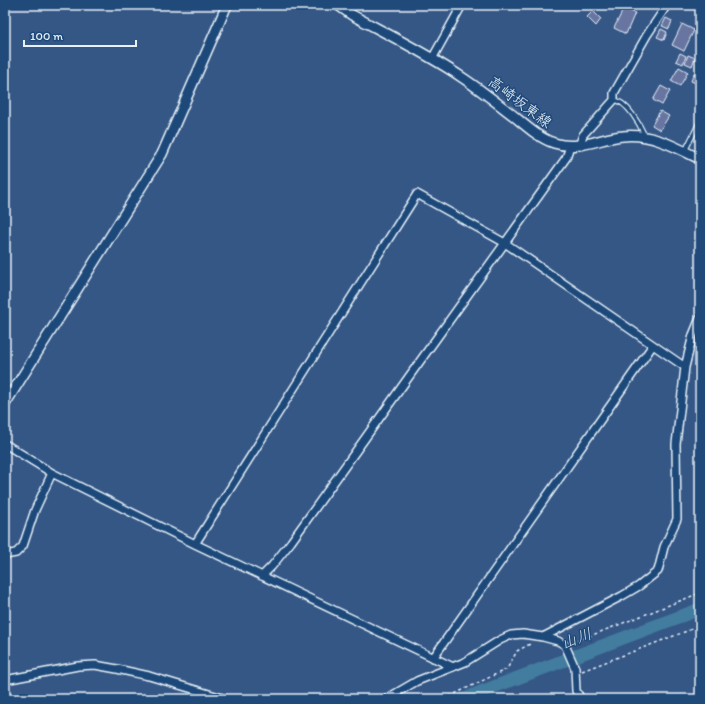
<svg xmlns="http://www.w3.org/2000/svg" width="705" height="704" font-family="Itim,'Klee One',sans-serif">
	<rect width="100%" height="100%" fill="#355786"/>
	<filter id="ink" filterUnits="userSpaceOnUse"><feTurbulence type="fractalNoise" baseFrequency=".025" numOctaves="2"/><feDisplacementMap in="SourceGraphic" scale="8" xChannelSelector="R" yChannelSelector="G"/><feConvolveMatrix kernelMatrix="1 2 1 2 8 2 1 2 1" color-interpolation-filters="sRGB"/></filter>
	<g filter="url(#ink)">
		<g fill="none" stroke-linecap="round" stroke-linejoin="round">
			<path stroke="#437c9e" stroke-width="13" d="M465,699L483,691L700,609"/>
		</g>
		<path fill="#6774a1" stroke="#e8f1f8" d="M624,8L635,13L626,34L614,28Z
			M593,11L601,19L596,26L587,17Z
			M666,18L672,21L669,29L662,26Z
			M682,24L694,30L684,51L672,45Z
			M661,29L667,32L664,40L657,37Z
			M680,53L686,56L683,64L676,61Z
			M688,55L695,58L692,66L685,63Z
			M679,67L688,72L680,86L671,81Z
			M694,73L700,76V85L691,81Z
			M661,86L670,91L662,105L653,100Z
			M660,111L669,116L660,130L652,125Z"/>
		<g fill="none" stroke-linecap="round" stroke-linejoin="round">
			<g stroke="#e8f1f8" stroke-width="6">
				<path id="lane" d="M614,100C627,101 640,125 645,136
					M685,151L700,121"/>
			</g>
			<g stroke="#e8f1f8" stroke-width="10">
				<path id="street" d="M697,5L700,7
					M432,59L462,5
					M579,146L583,135L614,100V93L647,35L667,5
					M685,367L693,335L700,318
					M5,444L52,473L195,544L453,667
					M195,544L417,194L505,243L685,367L676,444L677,519L664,547L658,571L639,586L622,596L543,637
					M5,555L16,553L23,546L35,510L52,473
					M262,576L272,566L291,542L418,364L566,158L570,146
					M433,658L653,345
					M5,680L78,666L95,665L117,669L149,676L226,699
					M386,699L417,681L465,662L500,640L511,635L523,634L543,637L558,641L565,645L575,668L576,691L581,699"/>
			</g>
			<g stroke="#e8f1f8" stroke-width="12">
				<path id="secondary" d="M338,5L352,15C389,35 428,54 463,78C481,90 497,103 514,116C526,126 539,138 554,143C579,151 599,138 623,136C651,133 676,147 700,159
					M5,404L162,154L227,5"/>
			</g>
			<path stroke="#e8f1f8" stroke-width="1.5" stroke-dasharray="3 3" stroke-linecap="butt" d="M572,643L700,593
				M582,671L700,626
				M444,699L507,669L517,651L532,643"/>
			<use href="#lane" stroke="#1f4a7a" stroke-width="3.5"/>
			<use href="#street" stroke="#1f4a7a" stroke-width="7"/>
			<use href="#secondary" stroke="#1f4a7a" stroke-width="9"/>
		</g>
	</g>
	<g text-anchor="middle" stroke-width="3" stroke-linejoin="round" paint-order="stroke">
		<g font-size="15" fill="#e8f1f8" stroke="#1f4a7a">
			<text transform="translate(520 102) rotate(37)" y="5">高崎坂東線</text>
		</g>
		<g font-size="16" font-style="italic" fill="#cfdfea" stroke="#1f4a7a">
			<text transform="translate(576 638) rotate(-21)" y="6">山川</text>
		</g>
	</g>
	<rect width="705" height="704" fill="none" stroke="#1f4a7a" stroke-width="20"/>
	<rect x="10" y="10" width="685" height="684" fill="none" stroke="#e8f1f8" stroke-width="1.5" filter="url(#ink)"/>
	<path d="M24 40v6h112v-6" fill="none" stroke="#e8f1f8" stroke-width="2"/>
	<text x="30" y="40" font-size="12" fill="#e8f1f8" stroke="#1f4a7a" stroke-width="3" paint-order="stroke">100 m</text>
</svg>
